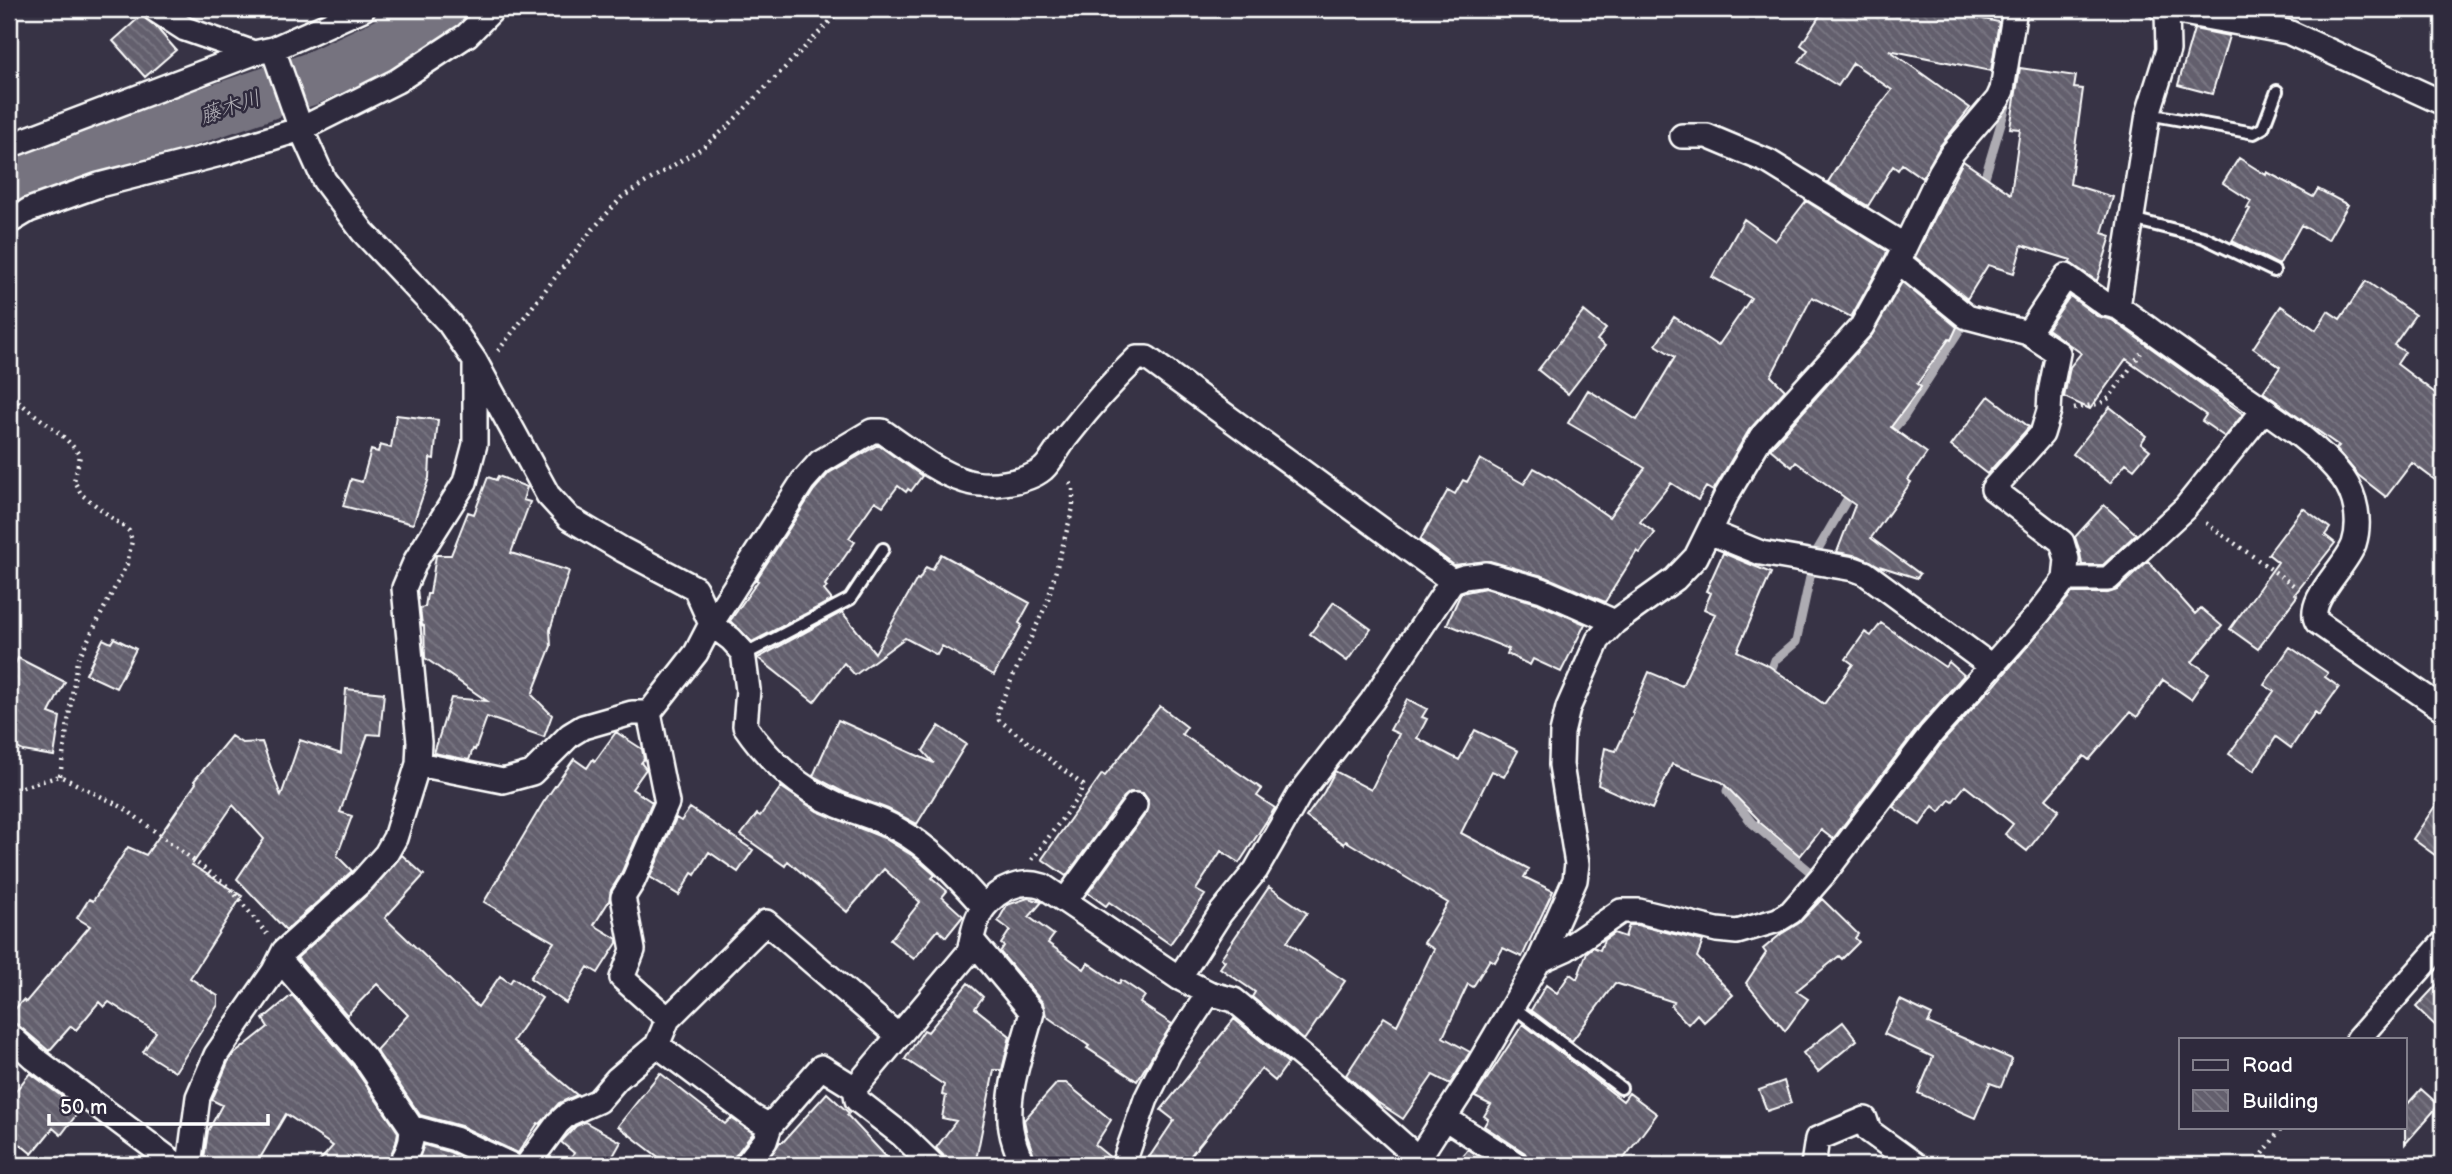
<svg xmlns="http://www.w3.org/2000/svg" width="2452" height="1174" font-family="'Balsamiq Sans','Klee One',sans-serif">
	<defs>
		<pattern id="building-back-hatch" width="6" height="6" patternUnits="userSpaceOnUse" patternTransform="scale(1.75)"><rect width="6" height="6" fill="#635f6d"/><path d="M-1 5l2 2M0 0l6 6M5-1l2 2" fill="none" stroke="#7a7783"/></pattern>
	</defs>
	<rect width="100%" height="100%" fill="#373345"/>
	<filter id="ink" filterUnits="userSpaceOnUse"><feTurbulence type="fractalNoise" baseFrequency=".0143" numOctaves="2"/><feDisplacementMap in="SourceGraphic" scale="14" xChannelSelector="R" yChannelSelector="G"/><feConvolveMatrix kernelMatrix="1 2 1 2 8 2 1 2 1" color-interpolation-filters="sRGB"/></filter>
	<g filter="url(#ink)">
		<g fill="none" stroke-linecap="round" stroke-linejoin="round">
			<path stroke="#adabb2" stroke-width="9" d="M1978,185L1985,177L2009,96
				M1885,438L1903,418L1962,326
				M1768,679L1775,660L1796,642L1815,554L1852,491
				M1732,777L1727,791L1752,823L1813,874"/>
			<path stroke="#76737f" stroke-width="52" d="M9,183L26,175L310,79L413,31L441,9"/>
		</g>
		<path fill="url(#building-back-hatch)" stroke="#fff" stroke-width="2" d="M1824,9H1954L1952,13L1999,22L1991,71L1889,50L1970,108L1940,146L1922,178L1902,164L1898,170L1893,166L1868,206L1828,182L1861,129L1892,90L1853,63L1838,86L1799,62L1808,50L1801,45Z
			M142,15L156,27L176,50L145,77L113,41Z
			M2194,29L2229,36L2212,94L2178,85Z
			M2020,68L2076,76L2074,88L2083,89L2070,184L2113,197L2102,233L2111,236L2097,281L2070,263L2071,260L2022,245L2014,273L1988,265L1967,299L1915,257L1963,161L2011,194L2020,129L2010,128Z
			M2239,158L2266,175L2267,172L2313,197L2318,189L2348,205L2328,240L2301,225L2279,265L2232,241L2250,209L2247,208L2251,201L2223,183Z
			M1806,201L1887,251L1886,255L1851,317L1812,297L1771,376L1785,390L1749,430L1713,491L1706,487L1698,500L1671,483L1640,522L1655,533L1640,553L1637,551L1605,602L1546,577L1490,561L1454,565L1420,540L1448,490L1455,494L1463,480L1467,482L1480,459L1524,484L1534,468L1556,480L1609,517L1645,468L1568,423L1588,390L1637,420L1675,357L1656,345L1674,317L1718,346L1751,298L1712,277L1744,219L1775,241Z
			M2366,281L2415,315L2394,345L2405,352L2397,364L2443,399V486L2412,463L2386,497L2358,475L2336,449L2339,446L2263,392L2280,367L2253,348L2281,306L2316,330L2328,311L2340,319Z
			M1902,282L1957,327L1951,340L1949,339L1917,384L1921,387L1891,427L1927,453L1908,480L1911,482L1871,538L1920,574L1917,578L1879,566L1859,556L1837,552L1855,505L1796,462L1792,467L1770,449L1872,335Z
			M2070,296L2097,316L2112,320L2243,414L2225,437L2202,421L2206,415L2126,359L2090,409L2064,397L2070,367L2081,353L2047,329Z
			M1584,311L1606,329L1597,340L1605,346L1568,394L1538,370Z
			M1989,396L2029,427L1987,474L1951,446Z
			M2110,407L2146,436L2141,443L2150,450L2134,469L2126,463L2110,483L2073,454Z
			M396,415L438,420L434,459L430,458L429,478L413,524L343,506L351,479L362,482L371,450L378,452L380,445L391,448Z
			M878,445L922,476L911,491L908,489L906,492L898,486L883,506L875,501L849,538L855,542L825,585L827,587L824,590L832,600L752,642L730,621L758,581L756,580L814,490L829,473Z
			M498,476L527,487L523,500L530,502L511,553L569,571L550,630L551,646L532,695L552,715L544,737L487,717L475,750L473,749L469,760L434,753L451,698L487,701L425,658L424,626L422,625L420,608L425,607L427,594H430L436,555H451L468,512L474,514L488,477L496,480Z
			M2104,505L2136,534L2103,565H2082L2080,552L2075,537Z
			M2303,508L2330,528L2325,535L2335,543L2295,594L2297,596L2258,649L2230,629L2278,562L2268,554Z
			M1723,553L1771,573L1737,651L1769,666L1824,704L1853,664L1846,659L1865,632L1871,636L1881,623L1945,667L1949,662L1964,675L1919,726L1833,839L1821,830L1800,856L1758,821L1759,820L1722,782L1672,764L1652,809L1598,785L1605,748L1616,751L1634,713L1632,712L1649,672L1682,686L1715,614L1704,609L1711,593L1706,591Z
			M941,554L1030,603L1019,623L1022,625L994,675L942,646L937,655L905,638L855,675L844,663L814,702L758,658L842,612L875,653L917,579L919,580L926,567L932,570Z
			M2148,561L2195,614L2201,608L2222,626L2192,662L2209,673L2191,699L2163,680L2137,717L2130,712L2089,760L2084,756L2046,799L2059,810L2027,851L2005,834L2013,824L1965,786L1953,801L1950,799L1940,812L1933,806L1920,825L1893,807L1941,744L1989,690L1990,691L2072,593H2108L2117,590Z
			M1485,588L1537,603L1585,624L1561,672L1533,659L1530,665L1507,654L1509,649L1447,624L1461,593Z
			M1334,602L1371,629L1347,661L1310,634Z
			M114,638L136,649L116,688L86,674L103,639L111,643Z
			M2290,647L2328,673L2325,677L2339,687L2319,715L2315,712L2291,748L2276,737L2254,771L2229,754L2274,691L2264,685Z
			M18,658L65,682L49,713L60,717L54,756L23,751L9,744V676Z
			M346,689L384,693L380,735L368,734L340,812L352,816L337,856L352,871L286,930L237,879L264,839L233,805L192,865L242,896L190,978L218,996V1005L175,1072L143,1052L156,1032L109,1002L104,1007L99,1002L76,1030L71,1026L49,1051L18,1025L9,1021V1016L23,1000L26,1002L90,926L77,918L89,899L93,901L128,847L146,855L196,783L194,781L231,736L242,743L262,742L281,796L300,740L341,754Z
			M1407,699L1427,709L1422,717L1427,719L1417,738L1459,760L1475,730L1518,751L1504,777L1492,771L1461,833L1529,869L1524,877L1553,891L1522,957L1503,948L1495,962L1490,959L1473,987L1468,984L1443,1037L1470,1052L1450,1084L1433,1075L1403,1119L1374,1100L1346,1075L1384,1017L1397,1025L1434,949L1424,943L1448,903L1346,841L1344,844L1306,817L1324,792L1335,771L1371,790L1399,734L1390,730Z
			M1160,706L1187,727L1182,734L1262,789L1257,796L1275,808L1239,863L1221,851L1196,890L1205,895L1170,944L1109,902L1106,906L1088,893L1146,813L1148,800L1143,793L1130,792L1124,797L1066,876L1042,859L1102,774L1105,776Z
			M838,720L934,763L923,751L939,726L966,744L917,824L888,809L843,792L813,776Z
			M616,732L642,749L644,759L641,763L646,769L632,789L652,802L621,874L611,890L609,901L594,925L617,939V943L598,973L588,967L566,1003L530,978L554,942L484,902L543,803L574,759L587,768L593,759L595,761Z
			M781,787L817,811L884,838L913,856L935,875L932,878L947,891L942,897L963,916L946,937L938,930L914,959L890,940L920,902L884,869L847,912L788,861L785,866L741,835L757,814L760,816Z
			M2443,794V861L2413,839Z
			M690,808L753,850L738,872L709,852L695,875L692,873L679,895L650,877L676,818L681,821Z
			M402,855L424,875L385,918L478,1007L500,976L510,983L513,978L542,998L513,1041L577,1095L559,1103L540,1124L538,1123L518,1153L461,1126L420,1115L376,1050L408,1015L377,984L347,1015L297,958L372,890Z
			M1269,887L1307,913L1287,942L1345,981L1304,1040L1252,997L1255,992L1220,968L1225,961L1221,958Z
			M1028,898L1042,902L1029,917L1054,935L1048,943L1084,969L1088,963L1119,984L1121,980L1145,996L1140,1003L1172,1024L1137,1081L1087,1048L1089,1046L1046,1016L1043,1003L1000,952L1004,946L1001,944L1010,930L998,921L1007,905Z
			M1822,899L1858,934L1855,938L1859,942L1842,959L1839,956L1796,991L1808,999L1785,1031L1746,983L1766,953L1763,949L1781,934L1799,923Z
			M1629,925H1637L1703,941L1697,957L1733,995L1704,1022L1697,1014L1688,1024L1671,1006L1674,1002L1615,983L1572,1041L1531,1010L1546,985L1557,993L1570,974L1577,979L1587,952L1593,947L1600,950L1604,940L1614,933L1625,937Z
			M2443,978V1033L2416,1007Z
			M968,983L983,997L975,1008L1010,1036L1002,1070H994L975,1165H947L943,1155L936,1148L956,1121L942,1118L946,1096L942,1095L944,1085L905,1059L924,1030L928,1032Z
			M292,995L353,1066L398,1132L396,1143L386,1165H316L333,1146L286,1114L256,1165H203L208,1131L222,1105L212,1100L228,1062L233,1055L268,1027L263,1019Z
			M1900,1000L1932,1015L1928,1023L2012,1059L2001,1087L1990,1083L1975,1118L1918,1093L1933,1057L1884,1034Z
			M1234,1019L1288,1063L1275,1081L1261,1069L1183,1165H1144L1174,1120L1161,1110Z
			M1843,1022L1857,1040L1818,1072L1803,1053Z
			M1523,1024L1623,1101L1629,1093L1657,1114L1619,1165H1531L1525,1153L1484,1126L1488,1119L1484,1116L1491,1105L1475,1097Z
			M30,1073L80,1110L61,1135L53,1128L32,1154L9,1135V1099Z
			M660,1073L725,1124L731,1118L753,1133L735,1156L732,1165H669L618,1126Z
			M1784,1081L1791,1103L1767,1111L1759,1090Z
			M1057,1083H1066L1111,1120L1095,1145L1111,1158L1109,1165H1037L1027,1135L1024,1120Z
			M2421,1089L2439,1105L2405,1144V1107Z
			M827,1093L849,1113L847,1115L894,1165H764L780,1142H783Z
			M585,1122L621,1142L608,1165H568L574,1153L561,1142L576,1126Z
			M424,1145L450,1152L478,1165H416Z
			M1468,1149L1492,1165H1456Z"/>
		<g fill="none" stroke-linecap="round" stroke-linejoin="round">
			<g stroke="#fff" stroke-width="16">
				<path id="service" d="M2148,114L2254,133L2263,128L2277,91
					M2132,219L2203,237L2274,271
					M744,655L850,599L883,549
					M1512,1006L1621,1088"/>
			</g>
			<g stroke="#fff" stroke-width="28">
				<path id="minor" d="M154,9L185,29L254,53
					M2161,9L2288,32L2443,103
					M2167,11L2168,50L2148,114L2118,307C2159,336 2199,365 2240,393C2273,416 2319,445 2343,478C2356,496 2361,522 2354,544C2346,567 2305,601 2317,622L2443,709
					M273,49L301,129L324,180L363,232L449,323L475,361L548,495L569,518L623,550L695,588L711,624L731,639L743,652L748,690L745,726C768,760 800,789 837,805C857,813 879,818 897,829C932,848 957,877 984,907
					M1682,136H1707L1769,162L1905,246
					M9,146L254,53L273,49L363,9
					M9,222L29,210L99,185L220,154L301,129L397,81L467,35L493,9
					M1898,261L1967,317L2028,333L2058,353L2050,393L2049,411L2042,434L1993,489L2062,542L2067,559L2065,579
					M2028,333L2066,276L2105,304L2118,307
					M1709,532L1761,553L1854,569L1865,573L1991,666
					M649,713L667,803L633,881L623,897L633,950L622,978L668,1019
					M418,764L503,781L532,773L570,735L583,727L632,713H649L696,653L711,624L803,481L820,462L872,431H882C907,448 935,472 965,481C986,488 1026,483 1043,469C1053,460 1060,444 1069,434C1090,407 1113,381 1137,358H1147L1452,581
					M1065,901L1135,805
					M972,940L1032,1012C1023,1048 1005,1092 1011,1129C1013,1142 1018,1154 1023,1165
					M280,960L364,1057L411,1127C414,1141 407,1154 400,1165
					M1539,961L1566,949L1621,911H1639L1717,930L1737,932L1778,920L1791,912L1824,874L1930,735L2039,613L2065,579H2108L2185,508L2264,410
					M1179,978L1220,914L1256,870L1299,795L1372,701L1452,581L1464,577L1486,574L1542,590L1615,622
					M9,1035L34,1058L177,1165
					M2358,1039L2443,943
					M855,1088L857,1100L902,1135L933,1165
					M1445,1118L1517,1165
					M770,1126L753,1117L657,1045L668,1019L766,922L898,1036
					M411,1127L455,1139L511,1165
					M189,1165L198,1097L216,1055L274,971L284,951L362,881L386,854L395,838L418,764L419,742L404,588L416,560L465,482L475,444V364
					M527,1165L558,1123L568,1114L598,1101L617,1079L657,1045
					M746,1165L765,1141L770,1126L821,1067L855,1088L969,952C972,938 975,917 985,906C1000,888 1022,879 1043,886L1179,978L1209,993L1234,1000L1326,1076L1419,1159
					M1123,1165L1146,1099L1169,1053L1209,993
					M1414,1165L1471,1077L1539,961L1575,880L1577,864L1561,765L1562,733L1568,708L1598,640L1615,622L1675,579L1696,557L1726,496L1761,437L1862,326L1898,261L1940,173L1952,153L1998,99L2002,90L2015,9
					M1813,1165L1817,1139L1865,1119L1869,1131L1916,1165"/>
			</g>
			<path stroke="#fff" stroke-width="4.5" stroke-dasharray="2 5" stroke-linecap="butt" d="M498,351L592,230L622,197L703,147L726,128L842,9
				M9,391C29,416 63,429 80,456L74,481L81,494L129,531L132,541L127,564L77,661L60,776
				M2074,409L2101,403L2109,398L2141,353
				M2206,523L2296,587
				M9,791L60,776L124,808L230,888L267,934
				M1032,860L1080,794L1083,785L999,720L997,711L1047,603L1073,508V489L1069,480
				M2255,1165L2282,1127"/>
			<use href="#service" stroke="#2f2a3d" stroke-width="10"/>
			<use href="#minor" stroke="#2f2a3d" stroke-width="23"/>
		</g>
	</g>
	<g text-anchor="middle" stroke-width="5" stroke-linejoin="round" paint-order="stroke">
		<g font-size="21" font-style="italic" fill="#b4b2b9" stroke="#2f2a3d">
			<text transform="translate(230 107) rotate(-19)" y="7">藤木川</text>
		</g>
	</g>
	<rect width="2452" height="1174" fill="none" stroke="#2f2a3d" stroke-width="35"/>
	<rect x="18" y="18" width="2417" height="1139" fill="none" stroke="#fff" stroke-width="2.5" filter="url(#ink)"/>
	<rect x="2179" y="1038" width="228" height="91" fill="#2f2a3d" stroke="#827f8b" stroke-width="2"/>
	<rect x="2193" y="1060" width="35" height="10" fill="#2f2a3d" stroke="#827f8b" stroke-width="2"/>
	<text x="2242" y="1072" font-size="21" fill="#ffffff">Road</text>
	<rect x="2193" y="1090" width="35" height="21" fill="url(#building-back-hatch)" stroke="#827f8b" stroke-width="2"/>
	<text x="2242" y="1108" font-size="21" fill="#ffffff">Building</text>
	<path d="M49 1114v10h219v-10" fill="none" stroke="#ffffff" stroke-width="3.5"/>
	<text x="60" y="1114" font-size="21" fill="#ffffff" stroke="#2f2a3d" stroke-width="5" paint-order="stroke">50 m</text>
</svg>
